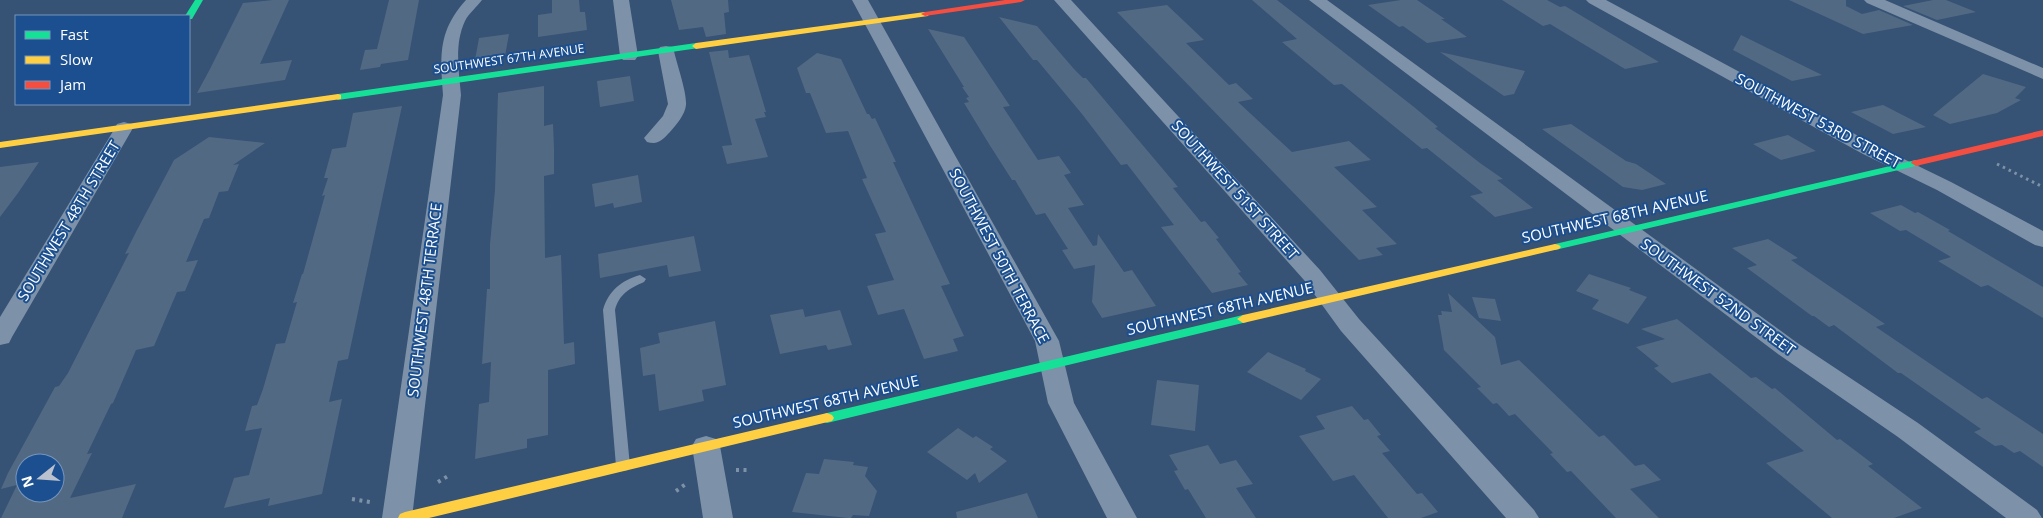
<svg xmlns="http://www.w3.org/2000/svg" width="2043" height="518" font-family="'Open Sans',sans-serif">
	<rect width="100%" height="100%" fill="#365274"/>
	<path fill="#526984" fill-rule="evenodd" d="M273,0H289L260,64L292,60L285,80L197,93L210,69L243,3Z
		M389,0H419L408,60L381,64L380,67L360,70L365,50L377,49Z
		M552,0H579L580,12H585L587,30L538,37V15L552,13Z
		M671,0H728L729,12L724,13L726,34L706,37L703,27L679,30Z
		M1252,0H1277L1414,107L1438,127L1435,128L1480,163L1503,179L1497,180L1533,208L1495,217L1470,196L1483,193L1427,148L1422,149L1342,84L1334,85L1282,42L1297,39Z
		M1401,0H1417L1445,19H1441L1467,37L1427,43L1403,26L1399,27L1368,5Z
		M1502,0H1547L1560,7L1565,6L1659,62L1625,69L1550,24L1543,26Z
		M1789,0H1846V6L1862,14L1879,10L1913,25L1863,34Z
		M1933,0H1946L1976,12L1937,20L1903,6Z
		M1167,5L1204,40L1186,43L1229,85L1236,83L1253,99L1238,102L1292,152L1349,141L1371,160L1334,167L1377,207L1362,210L1397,244L1376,248L1383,255L1359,260L1117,12Z
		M999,17L1037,26L1074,69L1083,78H1086L1178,187L1173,188L1201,222L1205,221L1219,238L1216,239L1241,272L1238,273L1248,285L1212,293L1161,227L1174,225L1127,164L1121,165L1082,114L1037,60H1033Z
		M928,29L964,37L1010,106L1003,107L1038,160L1059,156L1071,173L1064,175L1084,205L1068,208L1093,246L1097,245L1098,234L1124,272L1132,270L1156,306L1102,318L1092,302L1095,265L1074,269L1062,250L1068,249L1045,213L1036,215L1015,180H1012L989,144L964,103L969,102L966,98L969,97L962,87H964Z
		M509,34L505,56L475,60L479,38Z
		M1741,35L1822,75L1792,81L1733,50Z
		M728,50L729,58L749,55L766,112H764L766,117L755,119L768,157L727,164L722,146L732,145L709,52Z
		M1440,52L1525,71L1514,94L1504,96Z
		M817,53L841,59L867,114H869L872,119L875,118L896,162H893L950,284L941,286L964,336L953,339L958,351L924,359L904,309L878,315L867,286L894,280L875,234L886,232L862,179L867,178L848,131L826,133L810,93H806L797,68Z
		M1983,74L2026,87L2015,98L2021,100L1997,113L1950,124L1933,115Z
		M630,76L634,101L600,107L597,81Z
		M544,86V126L553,124L554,149V174L544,176L545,258L561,255L564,344L574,342L575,364L548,370V435L527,439V448L475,459L479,404L489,402L491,362L482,364L487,289H490V244L495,190L498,93Z
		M1883,105L1889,108L1926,127L1893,134L1851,112Z
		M402,106L348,359L338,361L329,402L342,399L322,494L268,506L270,498L224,508L234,478L249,475L262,428L245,431L252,406L257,405L263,389L276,344L285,343L297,302L293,303L302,274H303L325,195L322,196L328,178H324L332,149L346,147L353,113Z
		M1571,124L1626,161L1636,164L1666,184L1642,190L1623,187L1542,129Z
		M1788,135L1816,151L1781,160L1753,144Z
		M209,137L265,143L233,165L239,164L228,191L219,192L209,218L204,219L186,262L198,260L185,291L177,292L154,346L136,350L113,403L111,404L87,454L92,453L70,498L136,484L122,518H1L17,485L1,489L8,473L55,387L59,386L68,373L129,253L125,254L137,230L174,160ZM25,463H55V493H25Z
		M39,162L18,193L0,217V167Z
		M638,175L642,202L614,208L613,203L595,207L592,184Z
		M1901,205L1915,213L1918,212L1950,230L1948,231L2043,287V318L1988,285L1981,287L1938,261L1951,257L1906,230L1900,231L1870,213Z
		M694,236L701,271L669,277L667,265L600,278L598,254Z
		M1768,239L1798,258L1791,260L1885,324L1876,327L1982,399L1987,397L2043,434V467L2020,451L2014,453L2002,445L1995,446L1974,432L1981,429L1901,373H1898L1834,325L1829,327L1814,316H1812L1747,268L1757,265L1732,248Z
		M1589,274L1631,288L1629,290L1647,297L1628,324L1592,309L1599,300L1576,291Z
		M1448,293L1495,337L1501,365L1519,360L1599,437L1604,435L1635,466L1644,464L1661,480L1630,489L1659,518H1616L1571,471L1567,472L1550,454L1553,453L1515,414L1509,416L1497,403L1493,404L1477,388L1481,387L1444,350L1438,315H1442L1441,311L1452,312Z
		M1472,297L1495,299L1501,321L1479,318Z
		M803,309L805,317L840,310L852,345L828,350L826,345L780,354L770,315Z
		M1677,319L1751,378L1756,377L1772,389L1775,388L1837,440L1840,439L1873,464L1868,466L1922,508L1894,518H1832L1766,463L1804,451L1710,373L1672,383L1654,368L1659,366L1636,347L1665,339L1641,329Z
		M715,321L726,385L702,390L704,401L659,411L655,374L643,376L640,348L660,343L658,333Z
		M1268,352L1306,369L1305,371L1321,379L1301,400L1247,372Z
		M1157,380L1199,385L1195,431L1151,425Z
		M1352,406L1364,420L1368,419L1381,435L1377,436L1390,451L1382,453L1417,494L1422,493L1438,512L1421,518H1388L1354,475L1333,481L1299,436L1325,429L1316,416Z
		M958,428L973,438L976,436L993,447L990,449L1007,461L979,483L975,473L967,480L927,452Z
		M1208,445L1220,464L1236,460L1253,484L1236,488L1256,518H1206L1188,489L1185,490L1174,471L1178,470L1169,455Z
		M824,459L854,462L853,465L868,467L865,476L877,491L869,516L853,515L851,518H848L792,512L806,473L819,474Z
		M1027,493L1038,518H957L956,512Z"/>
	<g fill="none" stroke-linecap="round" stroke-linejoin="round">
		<path stroke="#7d92a8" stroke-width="3" stroke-dasharray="2.5 4" stroke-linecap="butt" d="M1997,164L2043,187"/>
		<path stroke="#7d92a8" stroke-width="4" stroke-dasharray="3 4.5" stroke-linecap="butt" d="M736,470H751
			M438,482L448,476
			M676,491L686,484
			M352,499L370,502"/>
		<path fill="#7d92a8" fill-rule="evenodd" d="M640,275L646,279L644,282C630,288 619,294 615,310L630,466L628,470L623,471L618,470L616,466L603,310C608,291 622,280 640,275Z"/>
		<path fill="#7d92a8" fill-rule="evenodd" d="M466,0H482C477,7 469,13 465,21C454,44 459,72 461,95L412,518H382L443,95C440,55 438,31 466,0Z
			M613,0H629L638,56L635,60H623L620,56Z
			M852,0H868L1059,341L1074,403L1137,518H1107L1048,403L1035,341Z
			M1054,0H1071L1320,270L1359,319L1534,510L1539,518H1506L1341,331L1304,280Z
			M1309,0H1327L1796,342L1918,423L2037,510L2042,518H2006L1898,437L1778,354Z
			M1586,0H1606L1877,146L1951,182L2043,231V247L2035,245L1937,190L1863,154L1589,3Z
			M1864,0H1885L2043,68V79L1867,3Z
			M666,46L672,47L674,51C677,65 687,92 686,105C685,115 676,125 670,132C662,140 659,145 647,142L644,138L663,116L668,104L658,51L660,47Z
			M124,122L131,124L133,128L12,337L9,343L0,345V317L115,128L117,124Z
			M706,436L716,439L720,446L733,518H703L692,446L696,439Z"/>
		<path fill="#16e098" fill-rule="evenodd" d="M195,0H203L192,19H189V16H185Z
			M696,43L699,44V48L338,100L333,97L338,94Z
			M1916,160L1921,163L1920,165L1555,250L1549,247L1555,244Z
			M1243,315L1249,319L1247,322L827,423L822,421L820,418L822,415L827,413Z"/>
		<path fill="#ffcf43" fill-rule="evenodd" d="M925,12L929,14L928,16L696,49L692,46L696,43Z
			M338,94L341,95V99L0,148V142Z
			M1555,244L1559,245L1561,247L1559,249L1243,323L1237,319L1243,315Z
			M827,413L832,415L834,418L832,421L429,518H398L400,514L405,512Z"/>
		<path fill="#f24e42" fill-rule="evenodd" d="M1005,0H1025L1021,2L925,16L921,14L925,12Z
			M2043,130V136L1916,166L1911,163L1912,161Z"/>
	</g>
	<g text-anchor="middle" stroke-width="4" stroke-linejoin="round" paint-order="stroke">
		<g font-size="12" fill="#fff" stroke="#1b4f8f">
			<text transform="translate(509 59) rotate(-8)" y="4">SOUTHWEST 67TH AVENUE</text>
		</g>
		<g font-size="15" fill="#fff" stroke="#1b4f8f">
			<text transform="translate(1818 121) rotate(28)" y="5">SOUTHWEST 53RD STREET</text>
			<text transform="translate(1235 190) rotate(48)" y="5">SOUTHWEST 51ST STREET</text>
			<text transform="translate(1615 217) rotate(-13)" y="5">SOUTHWEST 68TH AVENUE</text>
			<text transform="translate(69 221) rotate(-59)" y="5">SOUTHWEST 48TH STREET</text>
			<text transform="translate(999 256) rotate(62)" y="5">SOUTHWEST 50TH TERRACE</text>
			<text transform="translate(1718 297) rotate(36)" y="5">SOUTHWEST 52ND STREET</text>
			<text transform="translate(425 300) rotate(-83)" y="5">SOUTHWEST 48TH TERRACE</text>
			<text transform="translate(1220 309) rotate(-13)" y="5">SOUTHWEST 68TH AVENUE</text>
			<text transform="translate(826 402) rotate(-13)" y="5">SOUTHWEST 68TH AVENUE</text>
		</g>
	</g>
	<rect x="15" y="15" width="175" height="90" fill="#1b4f8f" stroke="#7695bc"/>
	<rect x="25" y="31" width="25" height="8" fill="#16e098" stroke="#7695bc"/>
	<text x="60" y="40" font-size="15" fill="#ffffff">Fast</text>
	<rect x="25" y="56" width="25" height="8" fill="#ffcf43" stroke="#7695bc"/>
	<text x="60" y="65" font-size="15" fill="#ffffff">Slow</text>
	<rect x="25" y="81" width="25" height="8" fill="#f24e42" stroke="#7695bc"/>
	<text x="60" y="90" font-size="15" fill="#ffffff">Jam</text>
	<g transform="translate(40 478) rotate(253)"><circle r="24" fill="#1b4f8f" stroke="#7695bc"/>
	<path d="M0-4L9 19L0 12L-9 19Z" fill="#b9c2ce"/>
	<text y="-8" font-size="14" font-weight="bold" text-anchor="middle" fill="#ffffff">N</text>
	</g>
</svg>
